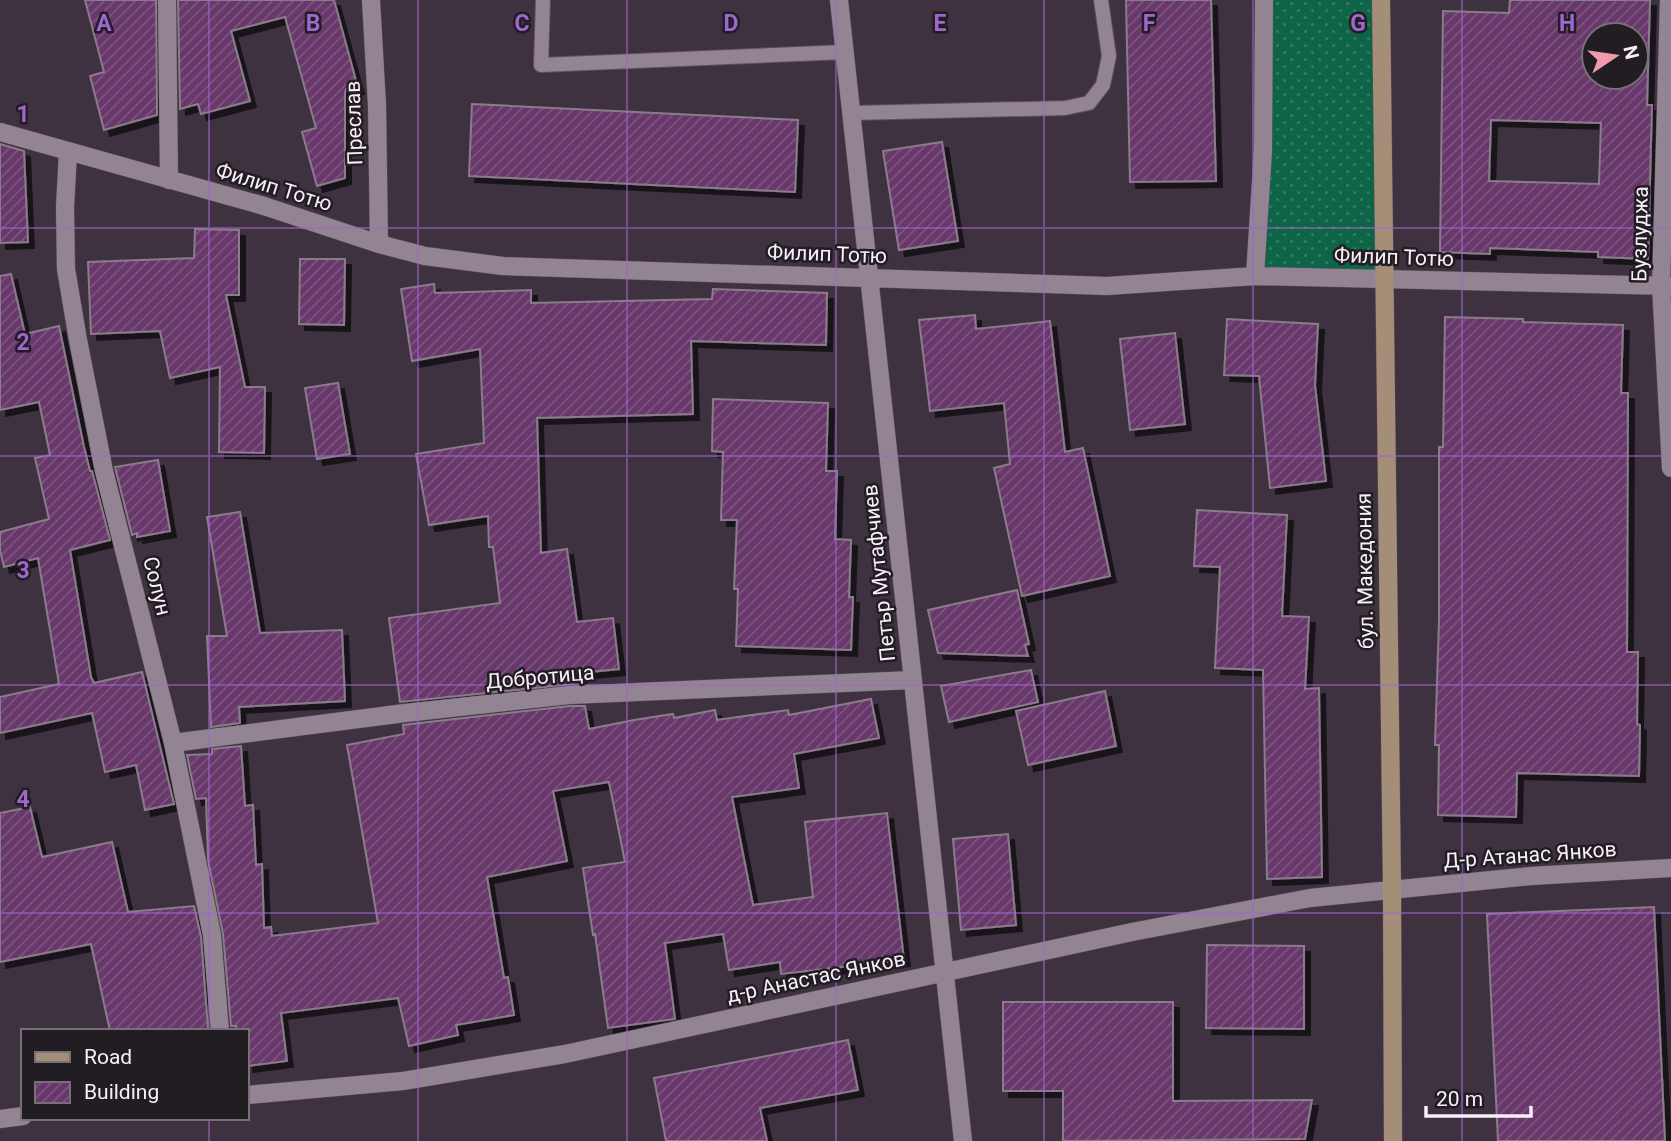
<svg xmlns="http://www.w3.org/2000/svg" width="1671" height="1141" font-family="Roboto,sans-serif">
	<defs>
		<pattern id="grass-dots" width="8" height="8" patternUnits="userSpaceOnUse" patternTransform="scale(1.75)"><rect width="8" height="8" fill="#0e6446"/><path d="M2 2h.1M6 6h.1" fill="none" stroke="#327a61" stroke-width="1.8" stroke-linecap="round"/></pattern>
		<pattern id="building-hatch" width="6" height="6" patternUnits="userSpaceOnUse" patternTransform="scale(1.75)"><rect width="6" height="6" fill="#67376b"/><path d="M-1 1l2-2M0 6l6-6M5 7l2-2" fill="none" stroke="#7e5481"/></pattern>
		<filter id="shadow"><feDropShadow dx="6" dy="6" stdDeviation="0" flood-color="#0009"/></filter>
	</defs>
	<rect width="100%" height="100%" fill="#3f3240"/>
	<path fill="url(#grass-dots)" d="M1264,0H1381L1384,280L1255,276Z"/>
	<path fill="url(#building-hatch)" stroke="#8a7b8b" stroke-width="2" fill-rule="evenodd" filter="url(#shadow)" d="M85,0H156L157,115L104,130L90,76L104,72Z
		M178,0H334L358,88L346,89L345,93V178L317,186L302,132L316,128L285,17L231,31L250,101L201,114L198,104L180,109Z
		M1126,0H1211L1216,181L1130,182Z
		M1510,0H1650L1647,105H1652L1648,259L1598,257V252L1490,248V254L1440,252L1443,11L1509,13ZM1594,35H1636V77H1594ZM1491,120L1601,123L1599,184L1489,181Z
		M472,104L798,120L795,192L469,176Z
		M942,142L958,241L899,250L883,151Z
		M0,144L24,151L28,242L0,243Z
		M195,229L239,230V295H226L245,387H265L264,453L219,452L220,367L170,378L160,331L91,334L88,262L194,258Z
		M300,259H345L344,325L299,324Z
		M11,274L25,334L59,326L84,447L90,471H92L110,540L70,550L91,677L94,683L142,672L174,804L145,810L136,765L105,772L92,713L0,733V697L59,684L38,558L4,567L0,550V532L49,519L35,458L50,455L39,402L0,410V276Z
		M434,284L435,293L531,290V303L712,299L713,289L827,293L826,345L691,341L693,414L537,418L541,553L567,549L577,622L613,618L619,669L580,673L581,683L400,702L389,618L500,603L493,547H489L488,516L429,525L416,454L484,443L480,349L412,361L401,289Z
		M975,315L976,329L1050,321L1065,452L1083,448L1110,576L1022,596L994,468L1010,464L1004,403L930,411L919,320Z
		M1445,317L1523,319V322L1623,325L1621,393H1628L1627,652H1638L1637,724L1640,725L1639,776L1517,773L1516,817L1438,815L1439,745H1435L1439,621V447H1443Z
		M1227,319L1318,324L1315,385L1326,481L1270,488L1259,376L1224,375Z
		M1175,333L1185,424L1130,430L1120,339Z
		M338,383L350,454L317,459L305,388Z
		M713,399L828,403L826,471H837L835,539L851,540L849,597H853L851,650L736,646L738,589H734L737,520H721L723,452L712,451Z
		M158,460L170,531L137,537V533L132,535L115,467Z
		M1197,510L1287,515L1282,616L1309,617L1305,689L1319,688L1322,877L1267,879L1263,670L1215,668L1220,567L1194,566Z
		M240,512L260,633L342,630L345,701L239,707L240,723L211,727L207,636H227L207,517Z
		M1017,590L1029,644L1025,645L1028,656L938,653L928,610Z
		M1031,670L1038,702L949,722L941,686Z
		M1105,691L1116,746L1028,765L1016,711Z
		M871,699L879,738L794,754L799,788L732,797L753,905L813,897L805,822L887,813L904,960L781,974L780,962L729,970L723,934L665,943L675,1019L608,1028L595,934L593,935L583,868L625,862L609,782L553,791L567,861L487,877L504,978L508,977L514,1015L456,1025L458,1035L409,1046L398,998L281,1013L287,1061L247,1066V1031H237L236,1026H231L223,934L208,860L206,798L196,799L187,755L212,754V749L241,746L245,806L253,805L256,865L262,864L264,928L271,927L272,936L378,923L347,745L404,734L403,725L570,706H585L589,729L634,720L673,714L674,718L715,710L717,720L788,710L789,715Z
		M30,807L42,857L112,842L128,912L194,906L201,937L208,1029L110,1031L91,944L0,962V813Z
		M1008,834L1016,925L961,930L953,839Z
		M1654,907L1665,1141H1498L1487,914Z
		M1207,945L1304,946V1029L1206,1028Z
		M1003,1002H1173V1101L1312,1100L1305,1139L1063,1141V1091H1003Z
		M848,1040L858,1090L760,1108L767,1141H666L654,1078Z"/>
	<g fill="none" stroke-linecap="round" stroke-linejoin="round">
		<g stroke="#5d515d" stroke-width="16">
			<path id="lane" d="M543,0L541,65L845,52
				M852,113L1065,108L1089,103L1103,85L1109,56L1101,0"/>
		</g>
		<g stroke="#5d515d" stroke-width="19">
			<path id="street" d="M167,0L169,180
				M371,0L377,105L379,244
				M839,0L963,1141
				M1669,0L1661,286L1671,468
				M0,132L264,206L379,244L425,256L503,266L1107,286L1255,276L1671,286
				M68,152L65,207L66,269L78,340L104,471L173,743L212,935L220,1031
				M1255,276L1263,151L1264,0
				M173,743L405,713L569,695L913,680
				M247,1095L403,1081L565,1054L1132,932L1310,898L1531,876L1671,868
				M0,1119L23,1116"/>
		</g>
		<g stroke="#5d515d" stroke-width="19">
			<path id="secondary" d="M1381,0L1392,888L1393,1141"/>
		</g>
		<use href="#lane" stroke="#938494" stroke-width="14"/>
		<use href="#street" stroke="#938494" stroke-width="18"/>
		<use href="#secondary" stroke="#a48e77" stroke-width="18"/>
	</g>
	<path fill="none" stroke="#a066d0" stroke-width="2" stroke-opacity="0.55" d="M209,0V1031M418,0V1141M627,0V1141M836,0V1141M1044,0V1141M1253,0V1141M1462,0V1141M0,228H1671M0,456H1671M0,685H1671M0,913H1671M209,1118V1141"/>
	<g text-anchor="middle" stroke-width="5" stroke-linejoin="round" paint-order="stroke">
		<g font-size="21" fill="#f8eff8" stroke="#221c23">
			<text transform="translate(354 123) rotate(-92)" y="7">Преслав</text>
			<text transform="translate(274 187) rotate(17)" y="7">Филип Тотю</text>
			<text transform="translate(1640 234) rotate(-89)" y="7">Бузлуджа</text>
			<text transform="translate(827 254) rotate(2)" y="7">Филип Тотю</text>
			<text transform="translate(1394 257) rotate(2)" y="7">Филип Тотю</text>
			<text transform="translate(1365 571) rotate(-91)" y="7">бул. Македония</text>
			<text transform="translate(879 573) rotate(-96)" y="7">Петър Мутафчиев</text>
			<text transform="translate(157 586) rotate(76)" y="7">Солун</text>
			<text transform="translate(540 677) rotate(-5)" y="7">Добротица</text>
			<text transform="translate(1530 855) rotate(-4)" y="7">Д-р Атанас Янков</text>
			<text transform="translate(816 977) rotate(-12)" y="7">д-р Анастас Янков</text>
		</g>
	</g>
	<g font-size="23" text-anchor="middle" font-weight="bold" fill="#a066d0" stroke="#221c23" stroke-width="5" stroke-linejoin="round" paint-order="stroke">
		<text x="104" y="31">A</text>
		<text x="313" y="31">B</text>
		<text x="522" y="31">C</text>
		<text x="731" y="31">D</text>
		<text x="940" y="31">E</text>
		<text x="1149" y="31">F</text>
		<text x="1358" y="31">G</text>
		<text x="1567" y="31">H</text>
		<text x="23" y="122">1</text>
		<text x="23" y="350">2</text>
		<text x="23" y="578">3</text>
		<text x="23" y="807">4</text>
	</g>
	<rect x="21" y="1029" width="228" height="91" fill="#221c23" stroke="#787078" stroke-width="2"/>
	<rect x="35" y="1052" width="35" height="10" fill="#a48e77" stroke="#787078" stroke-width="2"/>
	<text x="84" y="1064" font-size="21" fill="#f8eff8">Road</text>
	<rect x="35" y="1082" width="35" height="21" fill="url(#building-hatch)" stroke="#787078" stroke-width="2"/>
	<text x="84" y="1099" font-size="21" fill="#f8eff8">Building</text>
	<g transform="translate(1615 56) rotate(77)"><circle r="33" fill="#221c23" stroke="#787078" stroke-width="2"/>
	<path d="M0-5L12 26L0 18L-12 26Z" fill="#f29aad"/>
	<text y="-10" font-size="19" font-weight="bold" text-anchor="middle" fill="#f8eff8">N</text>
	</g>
	<path d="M1426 1106v10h105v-10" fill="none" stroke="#f8eff8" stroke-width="3.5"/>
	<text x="1436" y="1106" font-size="21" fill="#f8eff8" stroke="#221c23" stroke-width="5" paint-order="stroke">20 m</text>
</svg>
